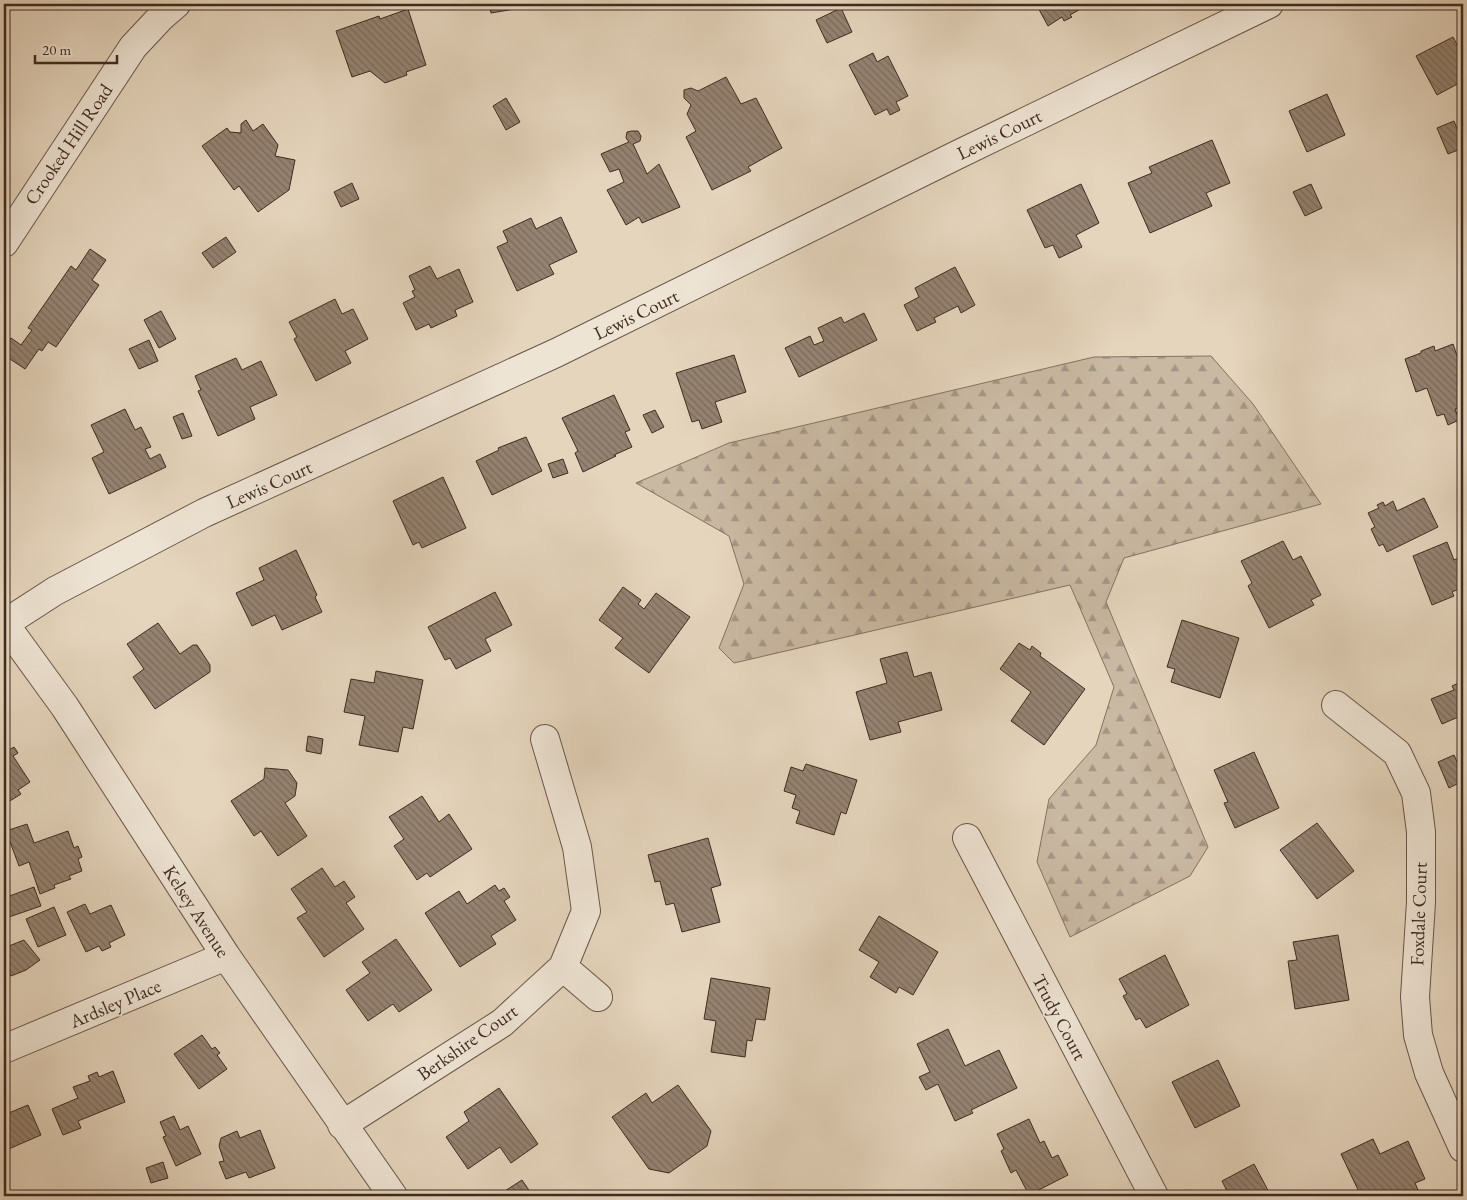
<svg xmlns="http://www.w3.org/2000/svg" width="1467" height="1200" font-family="'EB Garamond',serif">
	<defs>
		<pattern id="forest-firs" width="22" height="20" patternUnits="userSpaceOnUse" patternTransform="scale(1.25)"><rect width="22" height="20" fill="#c9b8a2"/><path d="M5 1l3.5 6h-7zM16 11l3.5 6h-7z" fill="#a59684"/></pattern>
		<pattern id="building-back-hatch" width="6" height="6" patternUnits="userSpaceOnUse" patternTransform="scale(1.25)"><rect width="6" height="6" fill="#958372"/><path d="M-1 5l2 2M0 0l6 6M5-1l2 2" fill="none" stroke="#7b6b5d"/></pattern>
	</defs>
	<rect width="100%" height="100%" fill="#e5d5bd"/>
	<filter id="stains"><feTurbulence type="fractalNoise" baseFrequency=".004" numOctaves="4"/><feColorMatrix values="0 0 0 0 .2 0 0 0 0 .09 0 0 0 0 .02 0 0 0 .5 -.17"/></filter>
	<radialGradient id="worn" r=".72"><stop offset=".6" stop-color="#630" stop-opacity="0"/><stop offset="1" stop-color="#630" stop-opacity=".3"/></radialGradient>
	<path fill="url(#forest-firs)" stroke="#847262" d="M1211,356L1253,404L1321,504L1124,558L1106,602L1208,847L1190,876L1070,937L1037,862L1049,799L1096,745L1114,687L1070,585L734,663L719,648L744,584L729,536L636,483L729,443L1094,357Z"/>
	<path fill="url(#building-back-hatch)" stroke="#3f2b21" d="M489,4H545L491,13Z
		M1036,4H1082L1084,7L1070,15L1072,17L1064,21L1062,17L1048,26Z
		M841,8L852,32L827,43L816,20Z
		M408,9L426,65L406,72L407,75L385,83L370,71L352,77L336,31L379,16L380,19Z
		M1453,37L1463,56V81L1437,95L1416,56Z
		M873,53L877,62L888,56L908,96L896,102L900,110L890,115L887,109L875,115L849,65Z
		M726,77L741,104L756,98L782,148L748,167L751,171L712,190L686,137L696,131L687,114L691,105L684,98V90L691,88L698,91Z
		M1327,94L1345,135L1307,152L1289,111Z
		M506,98L520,122L506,130L493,106Z
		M246,120L253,131L263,124L278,145L275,156L295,160L289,190L258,212L239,186L234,190L202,146L227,128L230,132L241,133V124Z
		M1454,121L1463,144V148L1448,154L1437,128Z
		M632,131H638L641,136L640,141L633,144L647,174L659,164L680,207L642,223L639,217L626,225L607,190L624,182L619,169L610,172L601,154L629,142L626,138L627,132Z
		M1212,140L1230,183L1206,193L1212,206L1150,233L1128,183L1152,173L1149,167Z
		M352,183L359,199L341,207L334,192Z
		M1081,184L1099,223L1076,235L1082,247L1059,258L1053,245L1045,248L1027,210Z
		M1311,184L1322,208L1305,216L1293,192Z
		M561,217L577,252L549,265L554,274L517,291L497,247L508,242L503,231L531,218L536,229Z
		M226,237L236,252L213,268L202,253Z
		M90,249L106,260L92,280L99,285L56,347L48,342L42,351L39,349L25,369L4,355V348L11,338L21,345L32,330L28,328L71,266L76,270Z
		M430,266L437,279L459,269L473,302L455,310L457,316L431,328L429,324L416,330L403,303L415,297L412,291L415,290L409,276Z
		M955,267L975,305L961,313L958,306L934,318L936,322L917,331L904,305L919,297L915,288Z
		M335,299L342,314L353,309L368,339L345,351L351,363L316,381L294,339L297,337L289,322Z
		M161,311L176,339L159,348L144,320Z
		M864,313L877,340L799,377L785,348L810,336L814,345L824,341L818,328L841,317L844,323Z
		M149,340L158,361L139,369L129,349Z
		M1453,344L1463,373V406L1455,409L1459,420L1448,425L1444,414L1437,416L1427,388L1416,392L1405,359L1421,353V351L1434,346L1435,351Z
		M734,355L746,392L715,402L722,422L702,429L699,420L692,422L676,373Z
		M236,358L242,370L261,361L277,395L250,407L255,419L218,436L198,391L201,390L195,376Z
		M614,395L630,430L625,432L632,447L614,455L616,456L583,472L575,453L578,451L562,418Z
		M125,409L135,430L141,427L151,447L145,449L150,459L160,454L166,467L109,494L92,458L104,452L91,425Z
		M655,410L664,427L652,433L643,415Z
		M183,413L192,436L182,439L173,417Z
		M526,437L542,471L492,495L476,461L499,450L498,448Z
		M563,459L568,473L553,478L548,464Z
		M443,477L466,528L422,548L419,542L413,545L393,501Z
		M1424,498L1438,527L1387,552L1383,544L1379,546L1371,529L1375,527L1368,513L1379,508L1377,505L1383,502L1385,506L1393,501L1397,511Z
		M1283,541L1293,560L1301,556L1321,595L1311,600L1314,605L1269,628L1248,586L1252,583L1241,561Z
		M1447,542L1454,560L1461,557L1463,561V567L1459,569L1463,580V587L1452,592L1454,596L1432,605L1413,556Z
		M296,550L317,595L315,597L322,612L282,630L275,615L252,626L236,593L264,580L259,568Z
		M623,587L641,600L638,604L644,609L656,593L690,617L649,673L615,648L623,638L599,620Z
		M495,592L512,625L485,639L491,651L456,669L450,658L445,660L428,627Z
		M1182,620L1239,638L1220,698L1171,682L1175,669L1167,667Z
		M158,623L180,654L193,645H197L210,665V672L155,709L133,677L144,669L127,644Z
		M1019,643L1030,650L1032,646L1041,653L1040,656L1085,689L1044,745L1011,721L1031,692L1000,669Z
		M907,652L914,677L931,672L942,710L898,722L901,732L870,740L856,692L887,683L880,659Z
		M376,671L423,680L413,729L403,727L398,752L359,745L365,716L344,712L351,679L374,683Z
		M1463,681V715L1442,724L1431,699L1454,690L1452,686Z
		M308,736L323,739L321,754L306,751Z
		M4,742L9,750L14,747L18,753L13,756L30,782L18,790L21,794L5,804L4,801Z
		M1254,752L1279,808L1235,828L1224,803L1228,802L1214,770Z
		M1454,755L1463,775V781L1449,788L1438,762Z
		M806,764L857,780L846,814L841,812L834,835L796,823L800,811L792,808L796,795L784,791L791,767L803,771Z
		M265,768L288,770L297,783L295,796L285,803L307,836L278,856L261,831L254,836L231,801L264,779Z
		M422,796L439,822L449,814L472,849L430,877L427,873L417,880L394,846L404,839L389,817Z
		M1317,823L1354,871L1317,899L1280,850Z
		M27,824L34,843L68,831L74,848L78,846L82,857L78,859L82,871L69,876L71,879L54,885L55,888L40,894L29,862L19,866L6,831Z
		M708,838L721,885L711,888L720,922L682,932L674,903L666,905L660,881L655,882L648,855Z
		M322,868L335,887L344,881L355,897L346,903L364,929L324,957L297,918L307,912L291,889Z
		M495,885L499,891L504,888L510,897L504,901L516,920L491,936L496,944L460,967L425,913L459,891L467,904Z
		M34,887L41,906L6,918L4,912V898Z
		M85,904L90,914L111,905L125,935L109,943L111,947L102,951L99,946L86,952L67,912Z
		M54,907L66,935L38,947L26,919Z
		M879,916L938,952L913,995L899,987L896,993L870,977L879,962L859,950Z
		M1338,935L1349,1000L1295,1009L1288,961L1297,960L1293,942Z
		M396,939L432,990L399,1012L393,1004L368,1021L346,990L370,973L362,962Z
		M24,940L40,960L26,970L11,976L6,965L4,966V948Z
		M1165,955L1189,1005L1146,1028L1140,1018L1136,1020L1123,996L1127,994L1119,979Z
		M711,978L770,988L765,1020L756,1019L752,1041L747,1040L745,1057L711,1052L716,1021L704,1019Z
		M948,1029L965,1066L999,1050L1017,1088L971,1110L973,1113L955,1121L938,1084L926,1090L919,1077L930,1072L917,1044Z
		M202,1035L212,1049L215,1047L220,1053L217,1055L227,1069L199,1089L174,1054Z
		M1218,1060L1240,1106L1195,1128L1172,1082Z
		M113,1071L125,1102L78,1121L81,1128L63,1135L52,1109L78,1098L73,1087L90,1081L88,1076L97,1072L99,1077Z
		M678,1085L711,1131L707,1146L669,1173L649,1169L612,1117L646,1093L652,1103Z
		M499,1088L538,1144L511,1163L500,1147L468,1169L446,1137L469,1121L464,1112Z
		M28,1105L41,1135L4,1151V1115Z
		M174,1116L180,1130L188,1126L201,1154L176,1166L163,1137L166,1136L160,1122Z
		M1029,1119L1040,1143L1044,1141L1052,1158L1058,1155L1068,1175L1029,1195L1016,1170L1011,1173L1001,1151L1004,1149L997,1134Z
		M260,1130L275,1168L249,1178L246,1172L226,1179L219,1162L224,1161L219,1146L221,1138L237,1131L240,1138Z
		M1373,1139L1380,1154L1408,1141L1425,1179L1415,1183L1418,1190L1404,1196H1379L1377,1193L1370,1196H1361L1341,1154Z
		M163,1162L168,1178L151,1183L146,1168Z
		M1254,1164L1271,1196H1234L1230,1190L1227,1191L1222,1181Z
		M522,1180L533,1196H497Z"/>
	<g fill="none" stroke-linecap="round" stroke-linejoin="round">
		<g stroke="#685648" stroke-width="30">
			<path id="minor" d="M4,243L133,47L162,16L176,4
				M4,623L65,707L226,956L393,1196
				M4,624L55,591L204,513L556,353L959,154L1269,4
				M1336,705L1397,753L1416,793L1421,832V902L1415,997L1418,1035L1429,1073L1463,1148
				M967,838L1154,1196
				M563,967L598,997
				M4,1049L226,956
				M342,1125L502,1023L563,967L586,911L577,847L545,739"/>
		</g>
		<use href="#minor" stroke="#eee4d4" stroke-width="28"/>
	</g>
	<g text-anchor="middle" stroke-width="4" stroke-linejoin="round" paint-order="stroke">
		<g font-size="19" fill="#3f2b21" stroke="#eee4d4">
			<text transform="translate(999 134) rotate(-26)" y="7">Lewis Court</text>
			<text transform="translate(68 144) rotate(-56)" y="7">Crooked Hill Road</text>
			<text transform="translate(636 314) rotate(-26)" y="7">Lewis Court</text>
			<text transform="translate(269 484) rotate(-24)" y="7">Lewis Court</text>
			<text transform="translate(197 911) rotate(57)" y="7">Kelsey Avenue</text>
			<text transform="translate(1418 914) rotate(-88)" y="7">Foxdale Court</text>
			<text transform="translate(115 1003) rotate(-23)" y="7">Ardsley Place</text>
			<text transform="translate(1060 1017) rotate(62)" y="7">Trudy Court</text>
			<text transform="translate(467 1042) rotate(-35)" y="7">Berkshire Court</text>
		</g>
	</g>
	<rect width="1467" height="1200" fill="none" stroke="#e5d5bd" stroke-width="20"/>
	<rect x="5" y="5" width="1457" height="1190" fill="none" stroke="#3f2b21" stroke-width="2.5"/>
	<rect x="10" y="10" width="1447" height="1180" fill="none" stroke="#3f2b21"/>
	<path d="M35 55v8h82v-8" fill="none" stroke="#3f2b21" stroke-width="2.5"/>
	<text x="42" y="55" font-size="15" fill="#3f2b21" stroke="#eee4d4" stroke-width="4" paint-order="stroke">20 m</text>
	<rect width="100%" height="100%" filter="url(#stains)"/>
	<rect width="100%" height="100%" fill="url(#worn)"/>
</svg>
